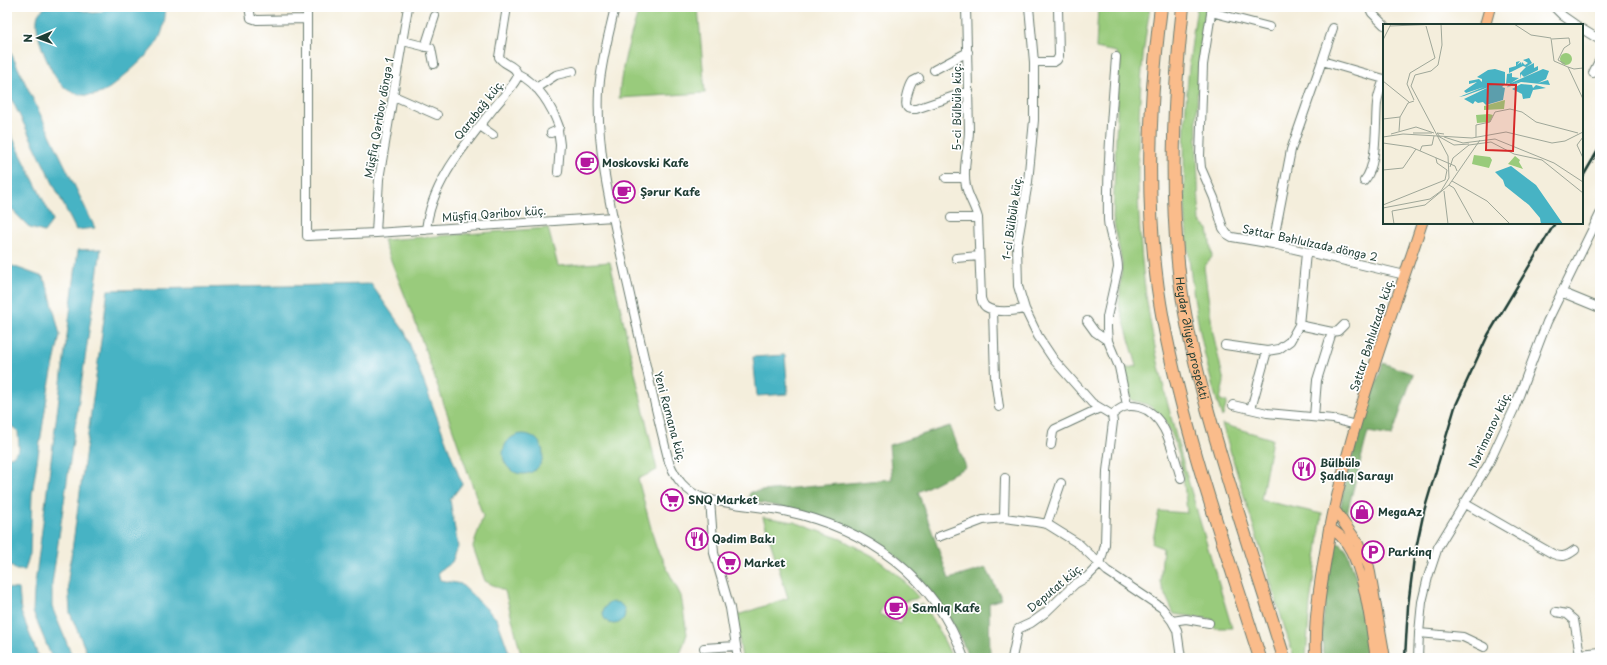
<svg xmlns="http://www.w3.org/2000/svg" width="1607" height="665" font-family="'Playpen Sans',sans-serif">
	<rect width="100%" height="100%" fill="#fff"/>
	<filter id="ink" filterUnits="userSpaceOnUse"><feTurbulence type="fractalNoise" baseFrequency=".025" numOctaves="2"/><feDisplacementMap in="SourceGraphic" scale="8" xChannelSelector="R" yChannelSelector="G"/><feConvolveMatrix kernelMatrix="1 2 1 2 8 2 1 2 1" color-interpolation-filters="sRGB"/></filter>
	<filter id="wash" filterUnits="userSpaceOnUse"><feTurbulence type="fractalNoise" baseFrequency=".012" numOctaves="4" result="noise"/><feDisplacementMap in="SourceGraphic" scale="16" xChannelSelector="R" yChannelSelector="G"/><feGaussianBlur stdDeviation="0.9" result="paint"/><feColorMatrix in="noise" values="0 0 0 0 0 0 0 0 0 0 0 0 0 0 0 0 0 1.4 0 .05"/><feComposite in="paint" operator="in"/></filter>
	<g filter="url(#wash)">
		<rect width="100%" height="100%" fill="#f4eedc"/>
		<path fill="#99cb7b" stroke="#5c8458" d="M640,7H698L705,93L619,98C621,66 630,38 640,7Z
			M1098,7H1150C1147,28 1143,49 1142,70C1136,145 1136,222 1146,296C1163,409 1200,519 1232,628H1214L1212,619L1174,614L1160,583L1163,548L1152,544L1159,511L1187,513C1184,481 1180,427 1151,407C1146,403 1137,402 1131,400L1123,369L1137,366L1119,305L1122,263L1113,218L1119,59L1116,52L1096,48Z
			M1197,7H1208C1193,78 1196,151 1200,222L1208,229L1212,257L1204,267L1213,333L1224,382L1220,400L1227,402L1223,416L1222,417C1180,288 1175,140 1197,7Z
			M548,228L558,266L610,262L657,470L638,479L656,547L681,596L687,634L679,658H522L505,591L485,581L473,547L483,516L416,324L383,240Z
			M1222,424L1272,439L1261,500L1322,514L1310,604L1306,658H1294Z
			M763,517L794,522L841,539L873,556L899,576L919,598L901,602L889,595L879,614L900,624L907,607L922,604C934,621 944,639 952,658H742L735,616L788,598Z"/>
		<path fill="#7aaf6b" stroke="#4c7650" d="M1383,363L1413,374L1392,436L1368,432L1347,513L1340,510C1348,460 1367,412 1383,363Z
			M950,426L966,467L918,492L949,579L986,568L1002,599L989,603L990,658H969C940,584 886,537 811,514C790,508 769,505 748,500L750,492L892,479L889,445Z
			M1335,543L1341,544L1347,551L1359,587L1370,658H1323L1322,630L1331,546Z"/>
		<path fill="#47b3c4" stroke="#33787c" d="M47,7H69L93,13L103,11L106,7H166C165,18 164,29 159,39C154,49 139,63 130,71C121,78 112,88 101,93C91,98 72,95 64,87C51,77 32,31 38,15C40,11 43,8 47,7Z
			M7,45L95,228L76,230L7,90Z
			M7,126L53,220L44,232L30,228L7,205Z
			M101,249L52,584V607L73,658H52L33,612L34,592L78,250Z
			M7,264L43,277L49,291L60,335L48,391L32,494L30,554L25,570H16L7,563V458L13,456L19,449L18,431L7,423Z
			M371,284L405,332L462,484L450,500L458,547L452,562L438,572L440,580L461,584L497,619L511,658H89L70,613L68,579L108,290Z
			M785,355L788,394L757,396L753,357Z
			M503 454a20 20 0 1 1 40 0a20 20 0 1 1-40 0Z
			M7,588L19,589L21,612L39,658H7Z
			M603 613a11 11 0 1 1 22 0a11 11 0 1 1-22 0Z"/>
	</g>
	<g filter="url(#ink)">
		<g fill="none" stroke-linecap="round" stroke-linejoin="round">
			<g stroke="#6a7b6f" stroke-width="10">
				<path id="minor" d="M249,7L251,18L257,20L307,19
					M307,7V236L376,233L613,217
					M615,7C609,34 601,62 599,90C596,148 611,208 623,264C638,330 652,396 669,462C676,479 685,491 703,498C729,505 757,506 784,511C867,528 935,576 964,658
					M966,7L969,130C969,147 962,169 966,186C968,197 975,206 978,218L981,298C982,302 983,305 986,307C995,313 1014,311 1025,309
					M1212,7L1203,65L1200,156L1201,168L1214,198L1223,228L1227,234L1232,237L1273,244L1405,275
					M1369,7L1372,13L1384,25
					M1554,7L1563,16L1576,25
					M1211,12L1269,27
					M1582,29L1600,40
					M403,41L431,48L434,64
					M425,47L435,16
					M1116,57C1112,111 1107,166 1108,220C1109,237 1118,252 1118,268L1107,317V329L1108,341L1119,367L1127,405
					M1322,61L1333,28
					M1034,62H1054L1057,60L1059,56L1058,7
					M934,70L968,52
					M1593,73L1600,59
					M518,74C538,83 552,107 559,127L558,130L551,133
					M919,78C917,79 915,80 913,81C910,85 904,102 907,107C908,110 913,109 916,109L969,91
					M536,88L556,75L573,71
					M394,96L437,115
					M480,126L493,135
					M558,172L560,145L558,130
					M946,178H965
					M1364,181C1378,166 1375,124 1377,103C1378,95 1381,87 1384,79
					M951,218H978
					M426,230C431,183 465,145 493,109C501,99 511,89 517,78C519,65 504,66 499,57L507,7
					M376,233L379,179L408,7
					M1273,244L1291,150L1322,61L1384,79
					M956,258L979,256
					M1561,292L1600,308
					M993,310L995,378L999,407
					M1087,321L1095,332L1108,341
					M1299,325L1332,332L1338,331L1344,325
					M1225,345L1267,351L1251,409
					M1267,351L1279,349L1290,341L1299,325L1306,253
					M1233,405L1267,413L1333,419L1356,425
					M1112,415C1121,407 1127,404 1139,407C1167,414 1173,454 1181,478
					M1314,417L1317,380L1332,332
					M1051,445L1053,432L1055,429L1100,408
					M710,500L714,553L730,608L738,658
					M1464,503L1553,554C1562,558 1567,556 1575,550
					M1004,518L1005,478
					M1047,524L1061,483
					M938,537L983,520L1004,518L1036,522L1047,524L1079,544L1107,571L1162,608L1172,621L1177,630L1181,658
					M1556,612L1567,614L1574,620L1580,654L1579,658
					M1172,621L1186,619L1209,623
					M1419,633L1463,637L1484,647
					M704,648L736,646
					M1580,654L1600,652
					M1012,658L1018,629L1031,623L1045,613L1075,584L1087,577L1100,564L1105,545L1107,471L1113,422L1112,415L1092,403L1054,360L1038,336L1025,309L1018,286L1017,246L1028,182L1034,120V62L1029,7
					M1418,658L1419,633L1422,602L1428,577L1438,547L1489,463L1514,409L1547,322L1600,214"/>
			</g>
			<g stroke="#6a7b6f" stroke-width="12">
				<path id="major" d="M1485,25L1490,7
					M1334,509L1358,543L1369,567L1385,658
					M1376,658C1370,625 1364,543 1330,529C1350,425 1389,324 1422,223"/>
			</g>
			<g stroke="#6a7b6f" stroke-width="14">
				<g id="highway">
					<path d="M1161,7C1148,110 1144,218 1163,320C1185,436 1225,547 1260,658"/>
					<path id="s1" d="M1183,7C1173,98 1169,189 1180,281C1188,343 1205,403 1223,463C1242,528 1264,593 1284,658"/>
					<path d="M1316,658C1314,615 1323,571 1330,529"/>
				</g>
			</g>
			<use href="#minor" stroke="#fff" stroke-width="8"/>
			<use href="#major" stroke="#fabc8b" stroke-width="10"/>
			<use href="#highway" stroke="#fabc8b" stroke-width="12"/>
			<path stroke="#1f3d34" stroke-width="2.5" d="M1582,178L1600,147
				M1405,658L1408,606L1414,558L1424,511L1455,407L1488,335L1555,223"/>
		</g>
	</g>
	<defs>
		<g id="cafe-ring" transform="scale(1.15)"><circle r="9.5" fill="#fff" stroke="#b5179e" stroke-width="1.5"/><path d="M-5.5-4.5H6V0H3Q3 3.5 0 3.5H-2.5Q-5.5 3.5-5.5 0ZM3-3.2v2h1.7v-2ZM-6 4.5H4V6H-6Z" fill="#b5179e"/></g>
		<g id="restaurant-ring" transform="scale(1.15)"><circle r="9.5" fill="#fff" stroke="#b5179e" stroke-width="1.5"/><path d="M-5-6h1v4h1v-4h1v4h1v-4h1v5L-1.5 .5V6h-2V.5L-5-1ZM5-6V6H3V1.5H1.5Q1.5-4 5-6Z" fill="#b5179e"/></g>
		<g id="supermarket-ring" transform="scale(1.15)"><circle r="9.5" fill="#fff" stroke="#b5179e" stroke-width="1.5"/><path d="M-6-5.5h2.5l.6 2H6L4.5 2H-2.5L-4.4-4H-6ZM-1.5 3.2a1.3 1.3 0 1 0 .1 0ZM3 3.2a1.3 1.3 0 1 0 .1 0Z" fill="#b5179e"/></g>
		<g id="shop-ring" transform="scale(1.15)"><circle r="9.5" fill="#fff" stroke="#b5179e" stroke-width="1.5"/><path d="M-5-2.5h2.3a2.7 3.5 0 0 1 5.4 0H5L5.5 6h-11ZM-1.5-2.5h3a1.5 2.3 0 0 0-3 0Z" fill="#b5179e"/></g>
		<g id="parking-ring" transform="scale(1.15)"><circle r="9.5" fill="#fff" stroke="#b5179e" stroke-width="1.5"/><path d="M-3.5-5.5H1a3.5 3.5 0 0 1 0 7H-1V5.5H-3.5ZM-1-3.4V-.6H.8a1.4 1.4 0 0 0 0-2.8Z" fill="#b5179e"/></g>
	</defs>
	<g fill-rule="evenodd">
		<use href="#cafe-ring" x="587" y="163"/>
		<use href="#cafe-ring" x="624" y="192"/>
		<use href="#restaurant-ring" x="1304" y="469"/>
		<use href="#supermarket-ring" x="672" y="500"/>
		<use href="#shop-ring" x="1362" y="512"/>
		<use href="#restaurant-ring" x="697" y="539"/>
		<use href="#parking-ring" x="1373" y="552"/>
		<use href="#supermarket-ring" x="729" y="563"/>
		<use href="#cafe-ring" x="896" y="608"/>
	</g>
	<g text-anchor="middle" stroke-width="3.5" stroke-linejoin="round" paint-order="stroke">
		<g font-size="11" fill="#1f3d34" stroke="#fff">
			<text transform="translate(957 107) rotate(-90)" y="4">5-ci Bülbülə küç.</text>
			<text transform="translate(479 110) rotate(-52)" y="4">Qarabağ küç.</text>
			<text transform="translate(379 118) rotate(-80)" y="4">Müşfiq Qəribov döngə 1</text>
			<text transform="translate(494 214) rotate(-4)" y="4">Müşfiq Qəribov küç.</text>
			<text transform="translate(1012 218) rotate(-82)" y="4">1-ci Bülbülə küç.</text>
			<text transform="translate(1310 243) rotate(12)" y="4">Səttar Bəhlulzadə döngə 2</text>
			<text transform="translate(1372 335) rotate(-72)" y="4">Səttar Bəhlulzadə küç.</text>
			<text dy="4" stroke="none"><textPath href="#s1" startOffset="333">Heydər Əliyev prospekti</textPath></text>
			<text transform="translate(670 417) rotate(75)" y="4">Yeni Ramana küç.</text>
			<text transform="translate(1490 430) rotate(-65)" y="4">Nərimanov küç.</text>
			<text transform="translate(1055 588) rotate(-40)" y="4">Deputat küç.</text>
		</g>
		<g font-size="11" font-weight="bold" fill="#1f3d34" stroke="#fff" text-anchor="start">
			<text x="602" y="167">Moskovski Kafe</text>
			<text x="640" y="196">Şərur Kafe</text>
			<text x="1320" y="467">Bülbülə<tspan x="1320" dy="13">Şadlıq Sarayı</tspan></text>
			<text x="688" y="504">SNQ Market</text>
			<text x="1378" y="516">MegaAz</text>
			<text x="712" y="543">Qədim Bakı</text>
			<text x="1388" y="556">Parkinq</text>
			<text x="744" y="567">Market</text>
			<text x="912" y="612">Samlıq Kafe</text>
		</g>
	</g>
	<g transform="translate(1383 24)">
		<rect width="200" height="200" fill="#f4eedc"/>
		<path d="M177 35a6 6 0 1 1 12 0a6 6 0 1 1-12 0ZM122,76L121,85L101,86V82ZM106,90L110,91L107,98L94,99L93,91ZM91,131L107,133L109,136L106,144L89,140ZM132,132L137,136L136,138L140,145L125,140Z" fill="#99cb7b"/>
		<path d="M146,34L149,39L143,43L151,39V44L155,42V46L141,53L138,50L137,55V49L143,43L140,42L126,49V44L133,42V38L137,37L134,41L138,38L139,41V38L142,41L145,39L140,36ZM112,45L122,48V60L119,63L122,64L120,76L103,81L100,78L95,79L92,77L90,80L81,75L106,63L81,72L76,73L101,63L83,69L81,67L94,58L86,60V57L96,55L99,58V55L94,53L105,46ZM160,45L166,47L163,55L155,59L165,56L167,61L138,58L123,64L137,57L124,63L127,59L123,60L124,50L129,49V53L136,54L128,59ZM138,60L149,61L150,64L153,61L163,64L150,66L147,74L140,75L139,70L129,65ZM128,142L153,161L180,200H158L157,194L146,181L122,162L120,156L112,148Z" fill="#47b3c4"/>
		<path fill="none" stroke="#9fa799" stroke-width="1" d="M131,0L148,11L168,14L171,37L185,43L200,75M7,2L57,0M169,15L186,14L187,20L181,24L175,36L182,40M0,16L8,0M185,43L191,45L200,44M0,57L26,78M31,76L24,60L27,49L52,34L43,2M0,95L17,93M16,107L17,93L25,79L31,77M30,109H49M8,110L33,103L51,109M55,112L71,121L86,120M0,113L20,110L89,114L123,108L169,119L182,117L200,108M61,113L80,119L112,115L171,139L200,158M93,113V101L107,98L112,88L127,85L139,88L153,98L195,109M200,113L194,121L200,134M58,114L54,109L61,110M0,119L28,123L72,142L74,147M37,127L39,122L49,121L51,112M67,143L70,134L86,121L108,118L131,130L159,136L200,169M0,146L20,144L33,125M69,157L104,177L127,200M61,167L65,200M0,181L62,156L64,146L54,139L53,134M0,184L47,175L58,167L66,154L65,132L28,62L32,51L48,47L55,41L59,21L58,0M11,200L9,187L42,181L66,161M91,200L71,164L66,161L97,116"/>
		<path fill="#d62828" fill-opacity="0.15" stroke="#d62828" stroke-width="2" d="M105,60L133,61L130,127L103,126Z"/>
		<rect width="200" height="200" fill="none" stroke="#1f3d34" stroke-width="2"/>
	</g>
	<rect width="1607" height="665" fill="none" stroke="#fff" stroke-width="24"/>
	<g transform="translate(38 38) rotate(268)" stroke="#ffffff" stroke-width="3" paint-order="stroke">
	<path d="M0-3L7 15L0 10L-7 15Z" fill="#1f3d34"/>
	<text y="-6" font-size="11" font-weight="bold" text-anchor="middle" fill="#1f3d34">N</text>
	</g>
</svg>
